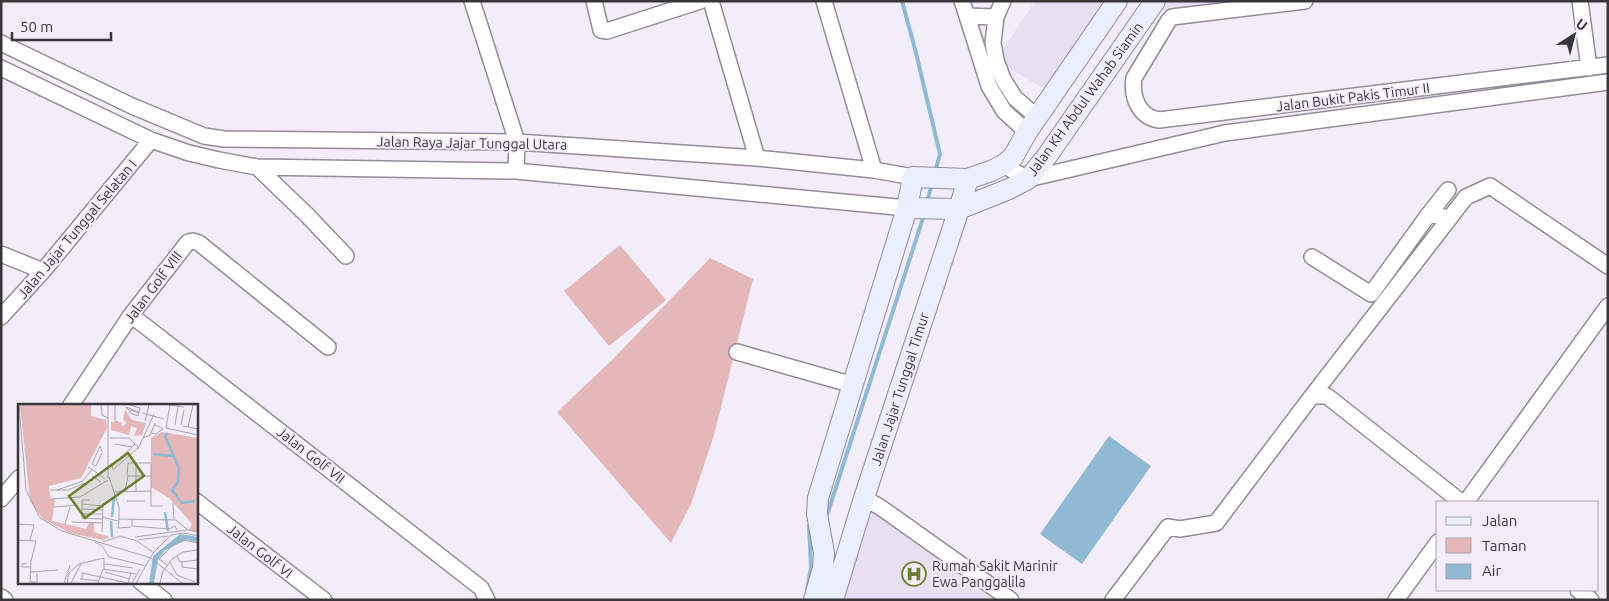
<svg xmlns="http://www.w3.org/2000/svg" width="1609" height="601" font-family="Ubuntu,sans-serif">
	<rect width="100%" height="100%" fill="#f3edf9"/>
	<path fill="#e8dff2" d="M1035,1H1104L1047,90L1006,67L1000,54Z
		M1168,1H1235L1162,11Z
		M871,502L1015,600H841Z"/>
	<path fill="#e4b7b8" d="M620,245L666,300L609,346L564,291Z
		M710,258L753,279L714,435L691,504L671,543L557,412L613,359Z"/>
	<path fill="#90b9d4" d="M1109,436L1151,466L1082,564L1040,534Z"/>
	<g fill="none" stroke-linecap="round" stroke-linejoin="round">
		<path stroke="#90b9d4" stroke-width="4" d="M902,1L916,53L940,154L935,172
			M927,201L932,184
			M824,517L827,515L924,215
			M807,590L811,568L809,525L811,524"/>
		<g stroke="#928c97" stroke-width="18">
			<path id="street" d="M472,1L517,142L516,171
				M594,1L601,30L607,31L700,1
				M711,1L757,158
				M824,1L874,170
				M962,1L967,16L996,17L1003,1
				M1305,1L1172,17L1169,20L1134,78C1131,97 1139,117 1159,120L1608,65
				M1580,1L1589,68
				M967,16L989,86L1004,111L1027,132
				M996,17L993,43L996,60L1003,79L1015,98L1037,117
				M1,43L132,106L204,136L224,139L517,142L757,158L874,170L913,177
				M1,68L151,140L189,153L219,160L257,167L516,171L907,208
				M1003,165L1028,179L1225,133L1608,82
				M257,167L307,215L346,256
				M1429,214L1448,190
				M1,254L43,271
				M1312,257L1371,294L1429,214L1450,218
				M131,315L481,588L487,600
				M1,317L43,271L151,140
				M737,352L853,385
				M1312,396L1466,197L1490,186L1608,266
				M71,405L131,315L188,242L193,241L199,243L328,347
				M864,498L880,507L1011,600
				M1,499L19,478
				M196,501L324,600
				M1466,502L1608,306
				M141,582L164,600
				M1578,590L1591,600
				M1,597L5,600
				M1113,600L1168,527L1180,529L1216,523L1312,396H1327L1461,502
				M1396,600L1438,542"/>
		</g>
		<g stroke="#928c97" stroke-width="22">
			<path id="secondary" d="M907,208L959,209L1009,189L1028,179L1047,156L1155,1
				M814,600L823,568L824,553L817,514L818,498L907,208L913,177L968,179L991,171L1003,165L1013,157L1027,132L1117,1
				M833,600L864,498L959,209L968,179"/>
		</g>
		<use href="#street" stroke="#fff" stroke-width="15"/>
		<use href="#secondary" stroke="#ebeefb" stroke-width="20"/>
	</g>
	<defs>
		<g id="hospital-ring" transform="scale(1.25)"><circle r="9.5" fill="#f3edf9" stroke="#6c7f2e" stroke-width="1.5"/><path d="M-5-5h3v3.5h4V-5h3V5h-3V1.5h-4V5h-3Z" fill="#6c7f2e"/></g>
	</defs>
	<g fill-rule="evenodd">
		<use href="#hospital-ring" x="914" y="574"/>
	</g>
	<g text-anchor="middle" stroke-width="4" stroke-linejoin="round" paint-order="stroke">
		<g font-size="14" fill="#38363a" stroke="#f3edf9">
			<text transform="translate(1353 97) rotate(-7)" y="5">Jalan Bukit Pakis Timur II</text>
			<text transform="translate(1085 99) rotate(-54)" y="5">Jalan KH Abdul Wahab Siamin</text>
			<text transform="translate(472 143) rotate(1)" y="5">Jalan Raya Jajar Tunggal Utara</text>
			<text transform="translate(77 229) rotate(-50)" y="5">Jalan Jajar Tunggal Selatan I</text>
			<text transform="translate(153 287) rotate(-53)" y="5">Jalan Golf VIII</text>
			<text transform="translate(900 389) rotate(-72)" y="5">Jalan Jajar Tunggal Timur</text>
			<text transform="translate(311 455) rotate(38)" y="5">Jalan Golf VII</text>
			<text transform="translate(260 551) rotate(38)" y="5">Jalan Golf VI</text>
		</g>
		<g font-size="14" fill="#38363a" stroke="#f3edf9" text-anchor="start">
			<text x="932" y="571">Rumah Sakit Marinir<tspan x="932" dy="16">Ewa Panggalila</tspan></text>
		</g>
	</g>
	<g transform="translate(18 404)">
		<rect width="180" height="180" fill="#f3edf9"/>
		<path d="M2,1H73V12L88,16L89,24L63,74L31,82V86L33,95H37L34,117L68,125L71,119H76V128L92,133L85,136L52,129L25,115L12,97ZM107,6L114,16L128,19L124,31L116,32L119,24L113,22L111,31L93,26V18H104V22L107,21L110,17L108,19L105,15ZM144,28L180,34V128L171,126L174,120L170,115L151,94L133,83V34Z" fill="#e4b7b8"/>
		<path d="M162,130L180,133V138L168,136L146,147L140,156L136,179H131L135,152Z" fill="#90b9d4"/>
		<path fill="none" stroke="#90b9d4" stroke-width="2.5" d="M150,29L147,32L161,64L160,78L154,86L164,99L177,97M135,50L156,52M147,108L150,127M94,113L96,93M93,117L94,133"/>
		<path fill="none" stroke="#a8a4ad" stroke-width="1" d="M1,1L8,86L22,114L44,127L133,154L164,179M83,1L84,11L90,14M97,1V17L100,18M166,3L152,1L148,24L180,31M112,6V9L120,12L122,4L112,1M121,9L109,5L108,3L121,8M124,9L146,15M127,17L131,1M157,21L160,2M163,21L166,6M165,22L180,25M170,23L175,1M133,29L138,30L145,25L136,20M92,34H112M125,34L132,31L137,19M112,35L117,40L120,42V44L95,66L94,62L117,40M97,40L114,43M120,45L136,10M84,49L78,62L74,60L82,42L84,48M118,59V87M70,65L71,63L87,75M109,72L110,59H133V102H145M91,73L101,103V115L158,116L170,126L180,128M90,74V1M65,77L74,65M74,77L75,72L83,78M32,86H50L67,79M39,86L65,77M107,87L110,72H133M96,88L133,87M33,95L62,93L90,76M72,96H64V114L84,115M109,97H127M155,99L156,116M64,100L85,102L84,128M36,103L59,101M64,105L85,106M64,110H84M84,113L100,117M101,115L100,124L113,123M114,115V122L151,125L157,122L159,126M54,118L84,119M0,120L16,121L12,136M47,120L52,103M117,133L169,126M0,136L18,137L13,157L12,179M120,136L150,132M77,138L84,142L91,153L128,162M85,138L102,132L119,137L136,149M159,152L162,158L180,156M152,158L159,171L177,178M164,158V163L180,165M9,159L4,160V163H12M87,160L115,164M149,161L141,155L156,140L165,136L180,139M13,168L40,166M87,168L112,175M62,175L81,177M64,175V169L110,179L113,169M13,178H19V169M46,179L52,161M49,179L51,169L61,160L86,154V165M53,179L63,160M80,179L85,165L118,170M114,179L122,165M118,179L135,149L153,131L165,129L180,132M142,179L145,167L154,155L165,148L180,146"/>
		<path fill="#6c7f2e" fill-opacity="0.15" stroke="#6c7f2e" stroke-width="2.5" d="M110,49L126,72L67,114L51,92Z"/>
		<rect width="180" height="180" fill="none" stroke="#38363a" stroke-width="2.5"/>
	</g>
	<rect width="1609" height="601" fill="none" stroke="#38363a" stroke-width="5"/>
	<rect x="1436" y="501" width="162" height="90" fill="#f3edf9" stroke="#a8a4ad"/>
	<rect x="1446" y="517" width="25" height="8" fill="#ebeefb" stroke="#a8a4ad"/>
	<text x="1482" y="526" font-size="15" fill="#38363a">Jalan</text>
	<rect x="1446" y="538" width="25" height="15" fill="#e4b7b8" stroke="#a8a4ad"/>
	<text x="1482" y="551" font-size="15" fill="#38363a">Taman</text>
	<rect x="1446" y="564" width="25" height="15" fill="#90b9d4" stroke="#a8a4ad"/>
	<text x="1482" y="576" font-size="15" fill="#38363a">Air</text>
	<g transform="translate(1574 35) rotate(36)" stroke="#f3edf9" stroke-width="4" paint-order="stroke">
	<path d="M0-4L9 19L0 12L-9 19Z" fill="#38363a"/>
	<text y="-8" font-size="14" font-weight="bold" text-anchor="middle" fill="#38363a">U</text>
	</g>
	<path d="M12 32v8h99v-8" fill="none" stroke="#38363a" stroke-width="2.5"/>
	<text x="20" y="32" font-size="15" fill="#38363a" stroke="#f3edf9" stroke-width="4" paint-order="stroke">50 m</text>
</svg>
